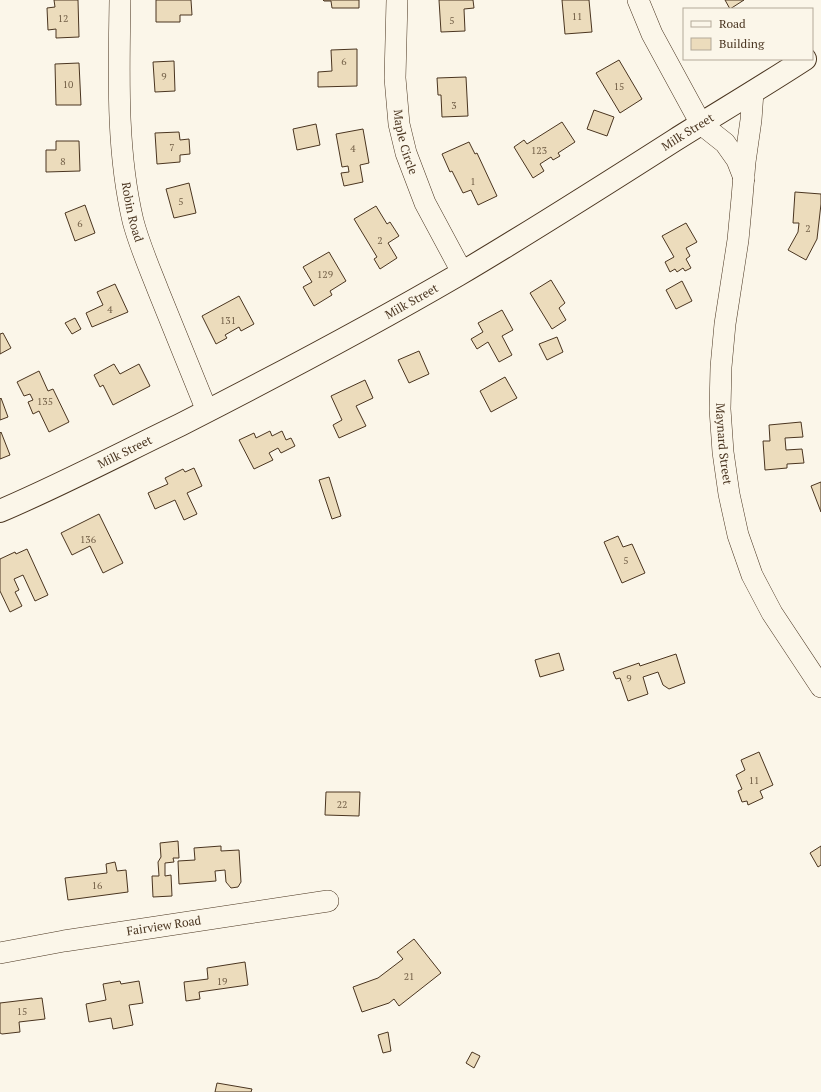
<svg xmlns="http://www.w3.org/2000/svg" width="821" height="1092" font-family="'PT Serif',serif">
	<rect width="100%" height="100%" fill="#fbf6e9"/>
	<path fill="#ecdcbc" stroke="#4a3520" d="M54,0H78L79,37L56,38V29L48,30L47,8L55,7Z
		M156,0H191L192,15H180V22H156Z
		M323,0H359V8H332L331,1H324Z
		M439,0H473L474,8L464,9L465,31L441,32Z
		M562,0H589L592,32L565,34Z
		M725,0H744L730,9Z
		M357,49V86L318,87V72L332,71L331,50Z
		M619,60L642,99L620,113L596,73Z
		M174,61L175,91L155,92L153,62Z
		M79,63L81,105H56L55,64Z
		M466,77L468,116L442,117L441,95H438L437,78Z
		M594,110L614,117L607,136L587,129Z
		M562,122L575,142L558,153L560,156L553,160L551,157L540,164L544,171L533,178L514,147L524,140L527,144Z
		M316,124L320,145L297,150L293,129Z
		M363,129L369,163L360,165L363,182L344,186L341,173L349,172L348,166L342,167L336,134Z
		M179,132L180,140L189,139L190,154L180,155V162L157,164L155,133Z
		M56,141H79L80,171L46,172V150H56Z
		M469,142L475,154L477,153L497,196L478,205L471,190L463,193L452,171L450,172L442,154Z
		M189,183L196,213L174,218L166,189Z
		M795,192L821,194V204L817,239L806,260L788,250L798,232L799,223H793Z
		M85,205L95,233L75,241L65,213Z
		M376,206L387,224L390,222L399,236L388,243L397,258L380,269L374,259L377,257L354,219Z
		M686,223L697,242L686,248L690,256L686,259L691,268L685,271L683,268L677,272L675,269L670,272L665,262L674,257L662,236Z
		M329,252L346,281L330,291L332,295L314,306L303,287L312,282L303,267Z
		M551,280L565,303L559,308L566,320L552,329L530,293Z
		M682,281L692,301L676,309L666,290Z
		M115,284L128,312L92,327L86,313L103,305L97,292Z
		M239,296L254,324L241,331L239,327L225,335L227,338L216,344L202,316Z
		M502,310L513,330L502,336L512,355L499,362L488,342L477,349L471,339L483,332L478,323Z
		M75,318L81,329L72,334L65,323Z
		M3,333L11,348L0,354V334Z
		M557,337L563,352L547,360L539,344Z
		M419,351L429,374L409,383L398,360Z
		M114,364L120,374L139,364L150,386L113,405L103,385L100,387L94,375Z
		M39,371L48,391L53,389L69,422L49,432L39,411L33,414L28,402L33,400L30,394L24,396L17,382Z
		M505,377L517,398L491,412L480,391Z
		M365,380L373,398L356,406L366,426L339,438L333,425L342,420L331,396Z
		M1,398L8,417L0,420V399Z
		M801,422L803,437L785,438L786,450L802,449L804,463L787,464V468L765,470L763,441H770L769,425Z
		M270,431L272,436L282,431L286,440L291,438L295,446L281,453L278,448L269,453L273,460L254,469L239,440L254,433L256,438Z
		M1,432L10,455L0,459V433Z
		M194,468L202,486L187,493L197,514L184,520L175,500L155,509L148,493L168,484L165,478L183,469L185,472Z
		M329,477L341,516L332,519L319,480Z
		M821,482V512L811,486Z
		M99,514L123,563L103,573L90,546L72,555L61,533Z
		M618,536L623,547L632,544L645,573L622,583L604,542Z
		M27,549L48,595L35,601L23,575L14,579L19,590L15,592L22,606L10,612L0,591V559L15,552L16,554Z
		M559,653L564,670L540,677L535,660Z
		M676,654L685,683L669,689L663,685L658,672L643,677L648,694L628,701L620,678L616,679L613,672L639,663L640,666Z
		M759,752L773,785L760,791L763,798L748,805L747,801L742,802L738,791L742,789L736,775L745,770L741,760Z
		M326,792H360L359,816L325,815Z
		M178,841L179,858H173L174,862L165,863V876L171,875L172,896L153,897L152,876H159L158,862L161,857L160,843Z
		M221,846V851L239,850L241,882L238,887L231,888L226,882L225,870L215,871L216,881L179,884L178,861L195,860L194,848Z
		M821,846V865L818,867L810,853Z
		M115,862L117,871L126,870L128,892L68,900L65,878L107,873L106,864Z
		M414,939L441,973L399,1006L394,999L389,1003L362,1012L353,987L378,978L403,959L397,952Z
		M245,962L248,985L199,992L200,999L186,1001L184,982L208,979L207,968Z
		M120,981L121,984L139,981L143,1003L129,1005L133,1025L113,1029L111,1018L89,1022L86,1004L106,1000L103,984Z
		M42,998L45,1019L19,1022L20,1032L2,1034L0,1033V1003Z
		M388,1032L391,1051L383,1053L378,1035Z
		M472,1052L480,1056L474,1068L466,1063Z
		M217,1083L252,1089L251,1092H215Z"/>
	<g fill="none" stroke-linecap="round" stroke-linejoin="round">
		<g stroke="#4a3520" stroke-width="22">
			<g id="minor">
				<path id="s1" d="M120,0C119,73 116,149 133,221C139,244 149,267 158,290C174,330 191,371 207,411"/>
				<path id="s2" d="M397,0L395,78L399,124L406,153L425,203L462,272"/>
				<path d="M638,0L652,34L701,124L725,143L737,160L744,178"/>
				<path id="s3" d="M753,92L751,120L745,162L742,198L738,240L725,324L721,367L720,409L723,452L729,494L738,535L752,575L772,613L821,687"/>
				<path id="s4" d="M0,953L64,941L328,901"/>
			</g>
		</g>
		<g stroke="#4a3520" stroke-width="24">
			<g id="major">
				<path id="s5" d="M0,511C61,485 120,454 180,425C274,377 367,328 458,275C531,232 603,186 675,140C718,113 762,87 805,59"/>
			</g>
		</g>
		<use href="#minor" stroke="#fbf6e9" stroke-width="21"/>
		<use href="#major" stroke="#fbf6e9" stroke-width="22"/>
	</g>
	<g text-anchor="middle" stroke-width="3" stroke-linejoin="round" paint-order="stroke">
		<g font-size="10" fill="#725f47">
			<text x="577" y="20">11</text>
			<text x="63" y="22">12</text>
			<text x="452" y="24">5</text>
			<text x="344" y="65">6</text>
			<text x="164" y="80">9</text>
			<text x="68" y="88">10</text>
			<text x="619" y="90">15</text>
			<text x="454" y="109">3</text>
			<text x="172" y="151">7</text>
			<text x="353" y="152">4</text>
			<text x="539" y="154">123</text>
			<text x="63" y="165">8</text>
			<text x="473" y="185">1</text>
			<text x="181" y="205">5</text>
			<text x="80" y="227">6</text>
			<text x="808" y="232">2</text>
			<text x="380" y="244">2</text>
			<text x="325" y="278">129</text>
			<text x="110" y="313">4</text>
			<text x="228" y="324">131</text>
			<text x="45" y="405">135</text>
			<text x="88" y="543">136</text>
			<text x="626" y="564">5</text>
			<text x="629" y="682">9</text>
			<text x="754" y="784">11</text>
			<text x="342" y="808">22</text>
			<text x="97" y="889">16</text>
			<text x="409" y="980">21</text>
			<text x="222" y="985">19</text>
			<text x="22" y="1015">15</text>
		</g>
		<g font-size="12" fill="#4a3520" stroke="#fbf6e9">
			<text dy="4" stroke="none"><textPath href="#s5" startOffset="786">Milk Street</textPath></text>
			<text dy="4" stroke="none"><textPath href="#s2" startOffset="143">Maple Circle</textPath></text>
			<text dy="4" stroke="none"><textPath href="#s1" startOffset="213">Robin Road</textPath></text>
			<text dy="4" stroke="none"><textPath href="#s5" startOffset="462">Milk Street</textPath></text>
			<text dy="4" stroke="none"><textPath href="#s3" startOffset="354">Maynard Street</textPath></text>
			<text dy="4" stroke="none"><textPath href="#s5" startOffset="138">Milk Street</textPath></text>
			<text dy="4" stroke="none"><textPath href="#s4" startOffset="166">Fairview Road</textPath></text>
		</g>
	</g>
	<rect x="683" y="8" width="130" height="52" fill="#fbf6e9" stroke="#b4a999"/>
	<rect x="691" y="21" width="20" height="6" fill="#fbf6e9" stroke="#b4a999"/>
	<text x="719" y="28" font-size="12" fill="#4a3520">Road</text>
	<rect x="691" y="38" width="20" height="12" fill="#ecdcbc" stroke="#b4a999"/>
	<text x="719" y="48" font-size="12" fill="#4a3520">Building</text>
</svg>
